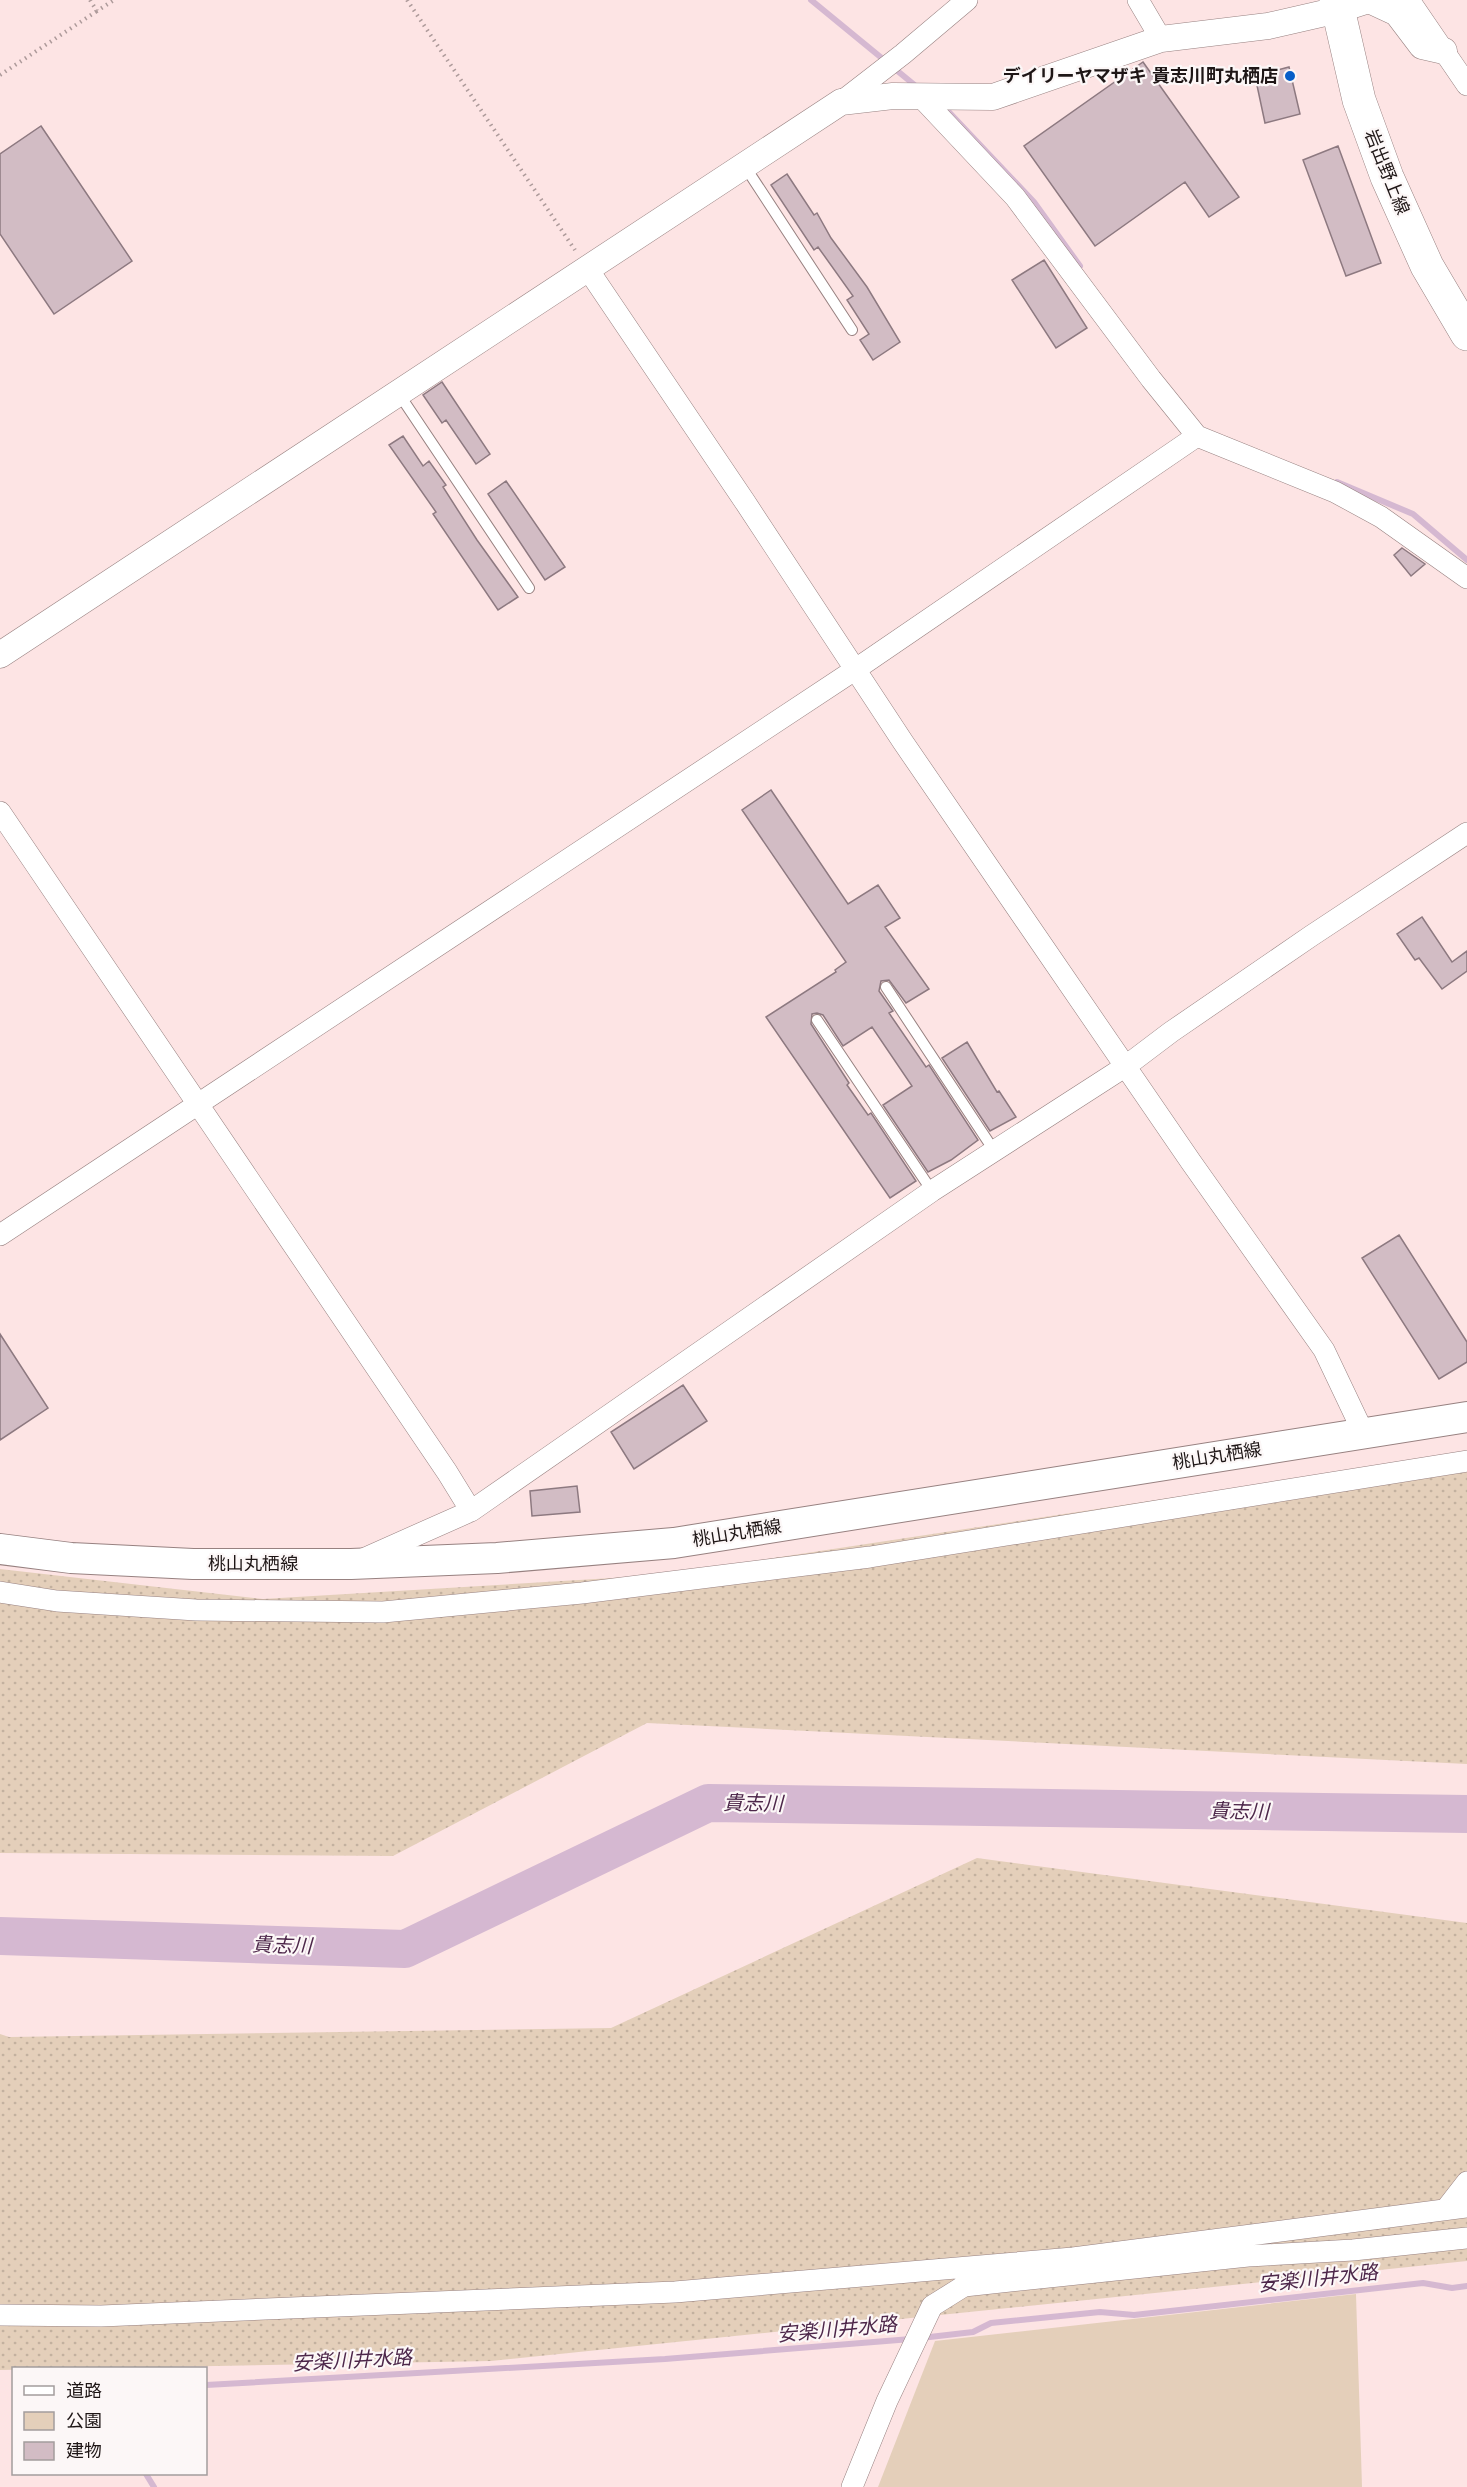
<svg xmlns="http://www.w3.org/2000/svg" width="1467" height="2487" font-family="'Work Sans','Noto Sans JP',sans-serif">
	<defs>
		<pattern id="grass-dots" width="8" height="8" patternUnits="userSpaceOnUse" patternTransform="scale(1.5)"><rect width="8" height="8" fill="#e4cfba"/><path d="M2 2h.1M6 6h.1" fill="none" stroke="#c3b19f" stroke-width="1.8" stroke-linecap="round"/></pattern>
	</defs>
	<rect width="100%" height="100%" fill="#fde4e4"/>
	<path fill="url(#grass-dots)" d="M1467,1453V1764L647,1723L393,1856L0,1853V1569L263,1599L662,1575Z
		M977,1858L1467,1923V2261L491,2361L0,2370V2034L9,2037L611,2028Z"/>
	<path fill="#e4cfba" d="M1356,2294L1362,2487H878L935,2341Z"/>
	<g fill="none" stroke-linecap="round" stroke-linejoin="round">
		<path stroke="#d5b8d1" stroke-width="6" d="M811,0L917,87
			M947,110L1034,202L1080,266
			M1337,482L1413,514L1467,560
			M921,2338L973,2332L991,2323L1100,2312L1134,2315L1423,2283L1452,2288L1467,2286
			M206,2385L665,2359L911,2339
			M146,2474L154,2487"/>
		<path stroke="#d5b8d1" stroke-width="38" d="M0,1936L405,1949L708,1803L1467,1814"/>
	</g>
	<path fill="#d2bcc4" stroke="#8d7980" stroke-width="1.5" d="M1143,62L1239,197L1209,217L1185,182L1095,246L1024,146Z
		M1289,67L1300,114L1265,123L1255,76Z
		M41,126L132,261L54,314L0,234V154Z
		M1338,146L1381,263L1346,276L1303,160Z
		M787,174L814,215L817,213L831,238L867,287L900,342L873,360L860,340L869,334L847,300L853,296L818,247L814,250L771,185Z
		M1044,260L1087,328L1056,348L1012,280Z
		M442,382L490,454L476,464L446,420L442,423L423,395Z
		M403,436L423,466L429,461L446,485L443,487L477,540L518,597L498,610L433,514L436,512L389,445Z
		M506,481L565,567L545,580L488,494Z
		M1402,548L1425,564L1411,576L1394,555Z
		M771,790L848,904L878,885L900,918L885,927L929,989L906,1003L889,980L881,981L879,991L893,1011L889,1013L926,1067L929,1065L978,1140L951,1160L928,1172L883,1105L912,1086L872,1027L843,1046L823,1015L817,1013L812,1014L811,1024L849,1083L847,1085L868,1115L871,1113L916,1181L890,1198L766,1017L836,972L835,970L846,962L742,810Z
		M1422,917L1452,962L1467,951V971L1442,989L1419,958L1415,960L1397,934Z
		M967,1042L997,1092L999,1091L1016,1117L990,1131L942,1058Z
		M1399,1235L1467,1342V1362L1439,1379L1362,1258Z
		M0,1334L48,1408L0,1440Z
		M683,1385L707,1421L634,1469L611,1432Z
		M577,1486L580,1512L532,1516L530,1491Z"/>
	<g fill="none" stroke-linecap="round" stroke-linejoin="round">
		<g stroke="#978180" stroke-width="12">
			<path id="service" d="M744,165L852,330
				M399,394L529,588
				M886,987L995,1152
				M817,1020L932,1191"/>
		</g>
		<g stroke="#978180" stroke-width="22">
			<path id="minor" d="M1138,0L1161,39
				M1409,0L1467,85
				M920,96L1015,197L1151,379L1197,436L1335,492L1381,517L1467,578
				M841,102L903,54L967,0
				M587,268L745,502L903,742L1191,1162L1324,1350L1363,1432
				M0,812L447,1472L471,1511
				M0,1235L856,669L1197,436
				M363,1559L471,1511L932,1191L1126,1066L1171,1032L1311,936L1467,833
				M0,1592L57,1601L196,1610L383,1612L582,1593L870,1557L1467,1461
				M1446,2209L1467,2182
				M0,2315L101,2316L675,2292L1073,2258L1467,2207
				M852,2487L887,2401L932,2306L964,2286L1248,2256L1353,2250L1467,2238"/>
		</g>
		<g stroke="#978180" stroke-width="27">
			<path id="tertiary" d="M1369,0L1397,13L1422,46L1444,51
				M0,655L841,102L893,96L993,97L1161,39L1268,26L1338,10L1369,0"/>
		</g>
		<g stroke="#978180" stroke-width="32">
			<path id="secondary" d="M0,1549L71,1558L193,1564H351L497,1558L674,1543L1467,1417"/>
		</g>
		<g stroke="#978180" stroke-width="34">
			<path id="primary" d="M1336,0L1359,100L1387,177L1427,266L1467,334"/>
		</g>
		<path stroke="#ad9a9a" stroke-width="4" stroke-dasharray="1.5 4.5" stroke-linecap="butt" d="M90,0L97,11L114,0
			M407,0L575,250
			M0,75L97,11"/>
		<use href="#service" stroke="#fff" stroke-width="10"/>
		<use href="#minor" stroke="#fff" stroke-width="21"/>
		<use href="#tertiary" stroke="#fff" stroke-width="26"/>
		<use href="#secondary" stroke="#fff" stroke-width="30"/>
		<use href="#primary" stroke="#fff" stroke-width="33"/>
	</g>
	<circle fill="#075ec8" stroke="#fcf7f7" stroke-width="2" cx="1290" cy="76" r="6"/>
	<g text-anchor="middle" stroke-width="4.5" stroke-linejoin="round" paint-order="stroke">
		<g font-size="18" font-weight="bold" fill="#1e1616" stroke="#fcf7f7" text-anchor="end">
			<text x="1278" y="82">デイリーヤマザキ 貴志川町丸栖店</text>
		</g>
		<g font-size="18" fill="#1e1616" stroke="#fcf7f7">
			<text transform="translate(1387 172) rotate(68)" y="6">岩出野上線</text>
			<text transform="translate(1217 1456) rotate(-9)" y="6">桃山丸栖線</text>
			<text transform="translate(737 1533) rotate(-9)" y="6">桃山丸栖線</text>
			<text x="253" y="1570">桃山丸栖線</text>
		</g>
		<g font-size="20" font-style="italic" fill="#4d274a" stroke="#fcf7f7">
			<text transform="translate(753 1803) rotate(1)" y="7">貴志川</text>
			<text transform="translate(1239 1811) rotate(1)" y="7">貴志川</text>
			<text transform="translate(282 1945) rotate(2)" y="7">貴志川</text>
			<text transform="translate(1318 2278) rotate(-6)" y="7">安楽川井水路</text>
			<text transform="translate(837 2329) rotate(-5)" y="7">安楽川井水路</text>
			<text transform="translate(352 2360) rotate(-3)" y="7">安楽川井水路</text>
		</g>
	</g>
	<rect x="12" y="2367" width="195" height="108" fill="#fcf7f7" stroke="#a39d9d" stroke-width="1.5"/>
	<rect x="24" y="2386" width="30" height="9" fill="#ffffff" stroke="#a39d9d" stroke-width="1.5"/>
	<text x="66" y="2397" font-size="18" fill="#1e1616">道路</text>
	<rect x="24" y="2412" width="30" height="18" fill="#e4cfba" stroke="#a39d9d" stroke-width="1.5"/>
	<text x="66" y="2427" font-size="18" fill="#1e1616">公園</text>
	<rect x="24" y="2442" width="30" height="18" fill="#d2bcc4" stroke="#a39d9d" stroke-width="1.5"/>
	<text x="66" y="2457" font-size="18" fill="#1e1616">建物</text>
</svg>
